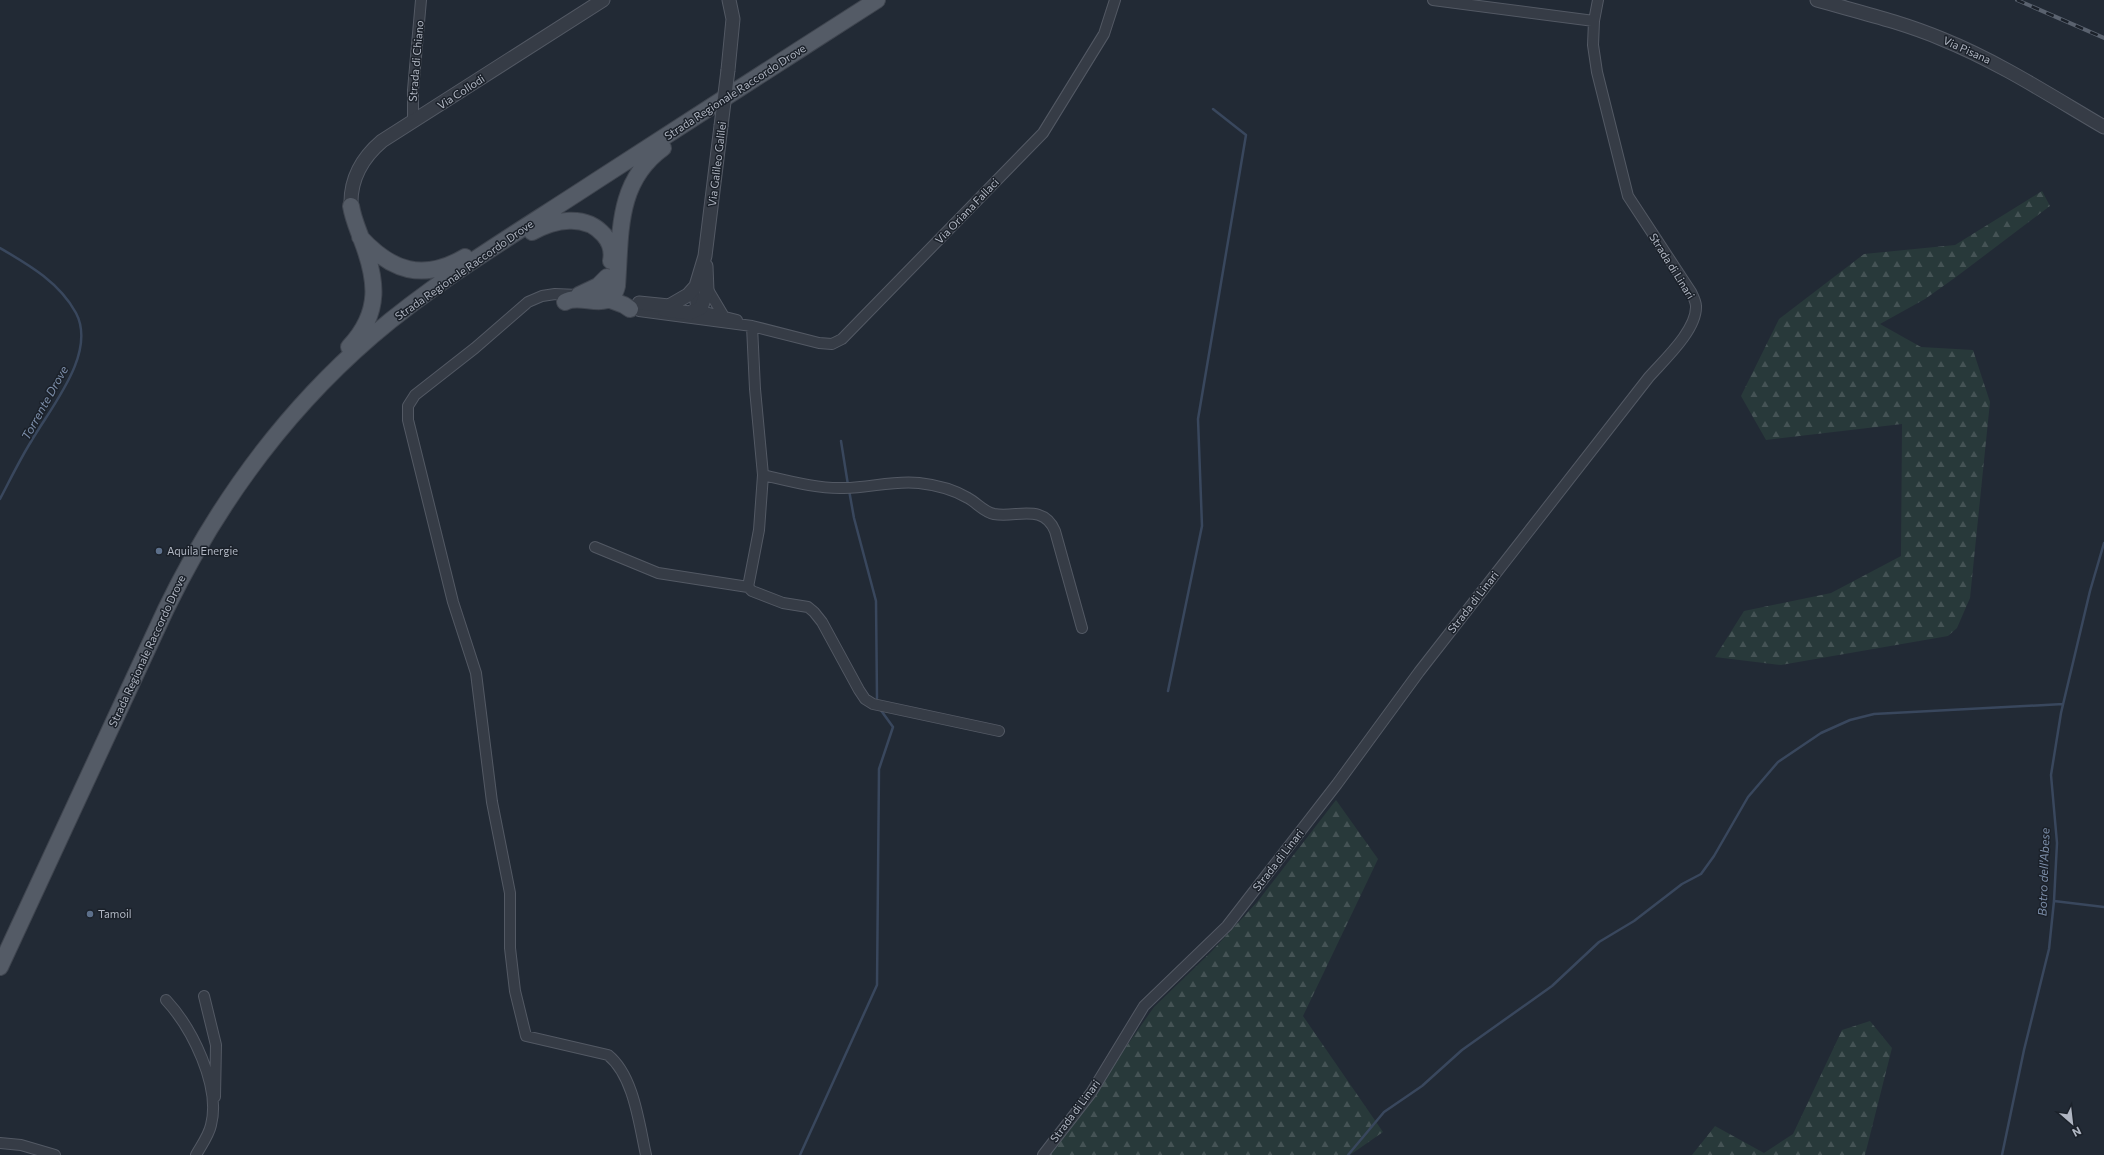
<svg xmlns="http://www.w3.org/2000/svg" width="2104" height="1155" font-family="Commissioner,sans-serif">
	<defs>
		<pattern id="forest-firs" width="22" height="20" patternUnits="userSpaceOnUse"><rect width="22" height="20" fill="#28393a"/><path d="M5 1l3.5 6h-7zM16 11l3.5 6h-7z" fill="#455355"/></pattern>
	</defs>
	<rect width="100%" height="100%" fill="#222a35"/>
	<path fill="url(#forest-firs)" d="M2042,191L2050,206L1956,277L1925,299L1880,324L1921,347L1973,350L1990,402L1970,598L1957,628L1948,636L1781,665L1715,657L1744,611L1831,593L1901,556L1902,424L1766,440L1741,396L1779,319L1864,254L1955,245Z
		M1336,800L1378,859L1303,1016L1383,1132L1350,1155H1050L1154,1007L1211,952L1258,901Z
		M1870,1021L1892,1048L1865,1155H1692L1715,1126L1764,1153L1793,1134L1842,1030Z"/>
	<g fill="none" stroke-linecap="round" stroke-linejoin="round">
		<path stroke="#39475d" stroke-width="2.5" d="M0,248C29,265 59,282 76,313C97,353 51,407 32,440C20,459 10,480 0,499
			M841,441L848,485
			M849,490L854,518L876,601L877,698
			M1168,691L1202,526L1198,419L1246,135L1213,109
			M2054,901L2104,907
			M800,1155L877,985L879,769L893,727L880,709
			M1348,1155L1384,1112L1422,1086L1462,1050L1552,986L1599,942L1634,921L1682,884L1701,874L1714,856L1748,797L1778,762L1821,733L1850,720L1874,714L2063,704
			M2002,1155L2024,1050L2049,949L2054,901L2057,843L2051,775L2061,713L2090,591L2104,543"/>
		<g stroke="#535964" stroke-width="12">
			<path id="minor" d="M1433,0L1594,21
				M413,121V90L421,0
				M707,288L723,315
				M694,289L696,307L702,314
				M578,295L555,294L542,296L528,302L475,348L415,395L408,406V420L453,602L476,673L492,802L510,893V948L515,991L526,1036L608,1055C634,1076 639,1124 646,1155
				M693,309L737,320
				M639,311L752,326L819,343L832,344L842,339L1043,133L1104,34L1115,0
				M752,326L755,389L763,475C789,481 818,489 844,488C870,488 893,480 919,483C937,485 953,489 968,498C977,503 984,512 994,514C1017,518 1043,503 1055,531L1082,628
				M763,475L759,530L748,587L752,591L783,603L808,607L814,612L822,622L859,690L865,699L873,704L999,731
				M595,547L658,573L748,587
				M204,996L216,1045L215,1097
				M166,1000C192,1028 221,1086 211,1125C209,1135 201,1146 196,1155
				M0,1143L21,1145L55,1155
				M1043,1155L1091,1093L1144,1006L1227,926L1337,784L1419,672L1649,377C1664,360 1697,330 1696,306C1696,302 1693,296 1691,292L1628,196L1597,72L1593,45L1594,21L1598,0"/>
		</g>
		<g stroke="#535964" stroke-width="15">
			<path id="tertiary" d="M1817,0C1859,12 1902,22 1942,39C1999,62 2051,96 2104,127
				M728,70L733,19L729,0
				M351,206C350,180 362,158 382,141L603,0
				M639,303L669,306L688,295L696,286L705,256L721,126
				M664,310L690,313L701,308L707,291L706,266"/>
		</g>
		<g stroke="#3f454f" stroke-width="18">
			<path id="primary" d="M532,232C554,220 585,213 604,235C610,242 613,251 611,261
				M360,237C391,271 423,282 465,257
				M606,292L608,299L624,305L630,309
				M579,295L598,286L607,277
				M565,302C582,292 610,315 617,286C621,233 616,182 663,148
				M349,347C382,312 377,279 361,238C357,227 353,218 351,206
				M0,967L166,609C216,506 285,411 372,336C441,277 520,231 596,181C689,121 783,60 877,0"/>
		</g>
		<use href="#minor" stroke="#363c46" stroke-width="10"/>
		<use href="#tertiary" stroke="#363c46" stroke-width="13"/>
		<use href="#primary" stroke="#545b66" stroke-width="16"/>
		<g stroke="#5a626f" stroke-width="4">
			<path id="rail" d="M2017,0L2104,38"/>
		</g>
		<use href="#rail" stroke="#1b212a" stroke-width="2.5" stroke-dasharray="8" stroke-linecap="butt"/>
		<g stroke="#535964" stroke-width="15" stroke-linecap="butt">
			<path id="tertiary-bridge" d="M721,126L728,70"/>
		</g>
		<use href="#tertiary-bridge" stroke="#363c46" stroke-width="13"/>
	</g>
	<g fill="#5c6f8a" stroke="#1b212a" stroke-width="1.5">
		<circle cx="159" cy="551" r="4"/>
		<circle cx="90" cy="914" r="4"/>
	</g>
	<g text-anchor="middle" stroke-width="3" stroke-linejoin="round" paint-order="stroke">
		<g font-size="11" fill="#b0b6c2" stroke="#1b212a">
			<text transform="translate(1967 50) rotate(24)" y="4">Via Pisana</text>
			<text transform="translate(416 61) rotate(-85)" y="4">Strada di Chiano</text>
			<text transform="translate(461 92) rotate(-33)" y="4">Via Collodi</text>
			<text transform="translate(735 92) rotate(-33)" y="4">Strada Regionale Raccordo Drove</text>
			<text transform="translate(717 164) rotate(-83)" y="4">Via Galileo Galilei</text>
			<text transform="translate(967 211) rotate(-46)" y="4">Via Oriana Fallaci</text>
			<text transform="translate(1672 266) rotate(58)" y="4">Strada di Linari</text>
			<text transform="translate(464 270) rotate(-35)" y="4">Strada Regionale Raccordo Drove</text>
			<text transform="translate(1473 602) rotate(-52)" y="4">Strada di Linari</text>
			<text transform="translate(147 651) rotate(-65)" y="4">Strada Regionale Raccordo Drove</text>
			<text transform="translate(1278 860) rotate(-52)" y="4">Strada di Linari</text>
			<text transform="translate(1075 1111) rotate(-53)" y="4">Strada di Linari</text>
		</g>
		<g font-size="11" fill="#b0b6c2" stroke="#1b212a" text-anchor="start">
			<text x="167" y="555">Aquila Energie</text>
			<text x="98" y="918">Tamoil</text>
		</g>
		<g font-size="12" font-style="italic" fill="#7b8da8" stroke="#1b212a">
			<text transform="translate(45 403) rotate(-61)" y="4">Torrente Drove</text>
			<text transform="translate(2044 872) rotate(-88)" y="4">Botro dell'Abese</text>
		</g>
	</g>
	<g transform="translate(2072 1123) rotate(152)" stroke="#1b212a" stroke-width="3" paint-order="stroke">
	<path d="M0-3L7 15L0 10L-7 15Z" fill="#b0b6c2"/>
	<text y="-6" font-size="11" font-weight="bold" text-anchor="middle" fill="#b0b6c2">N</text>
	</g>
</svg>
